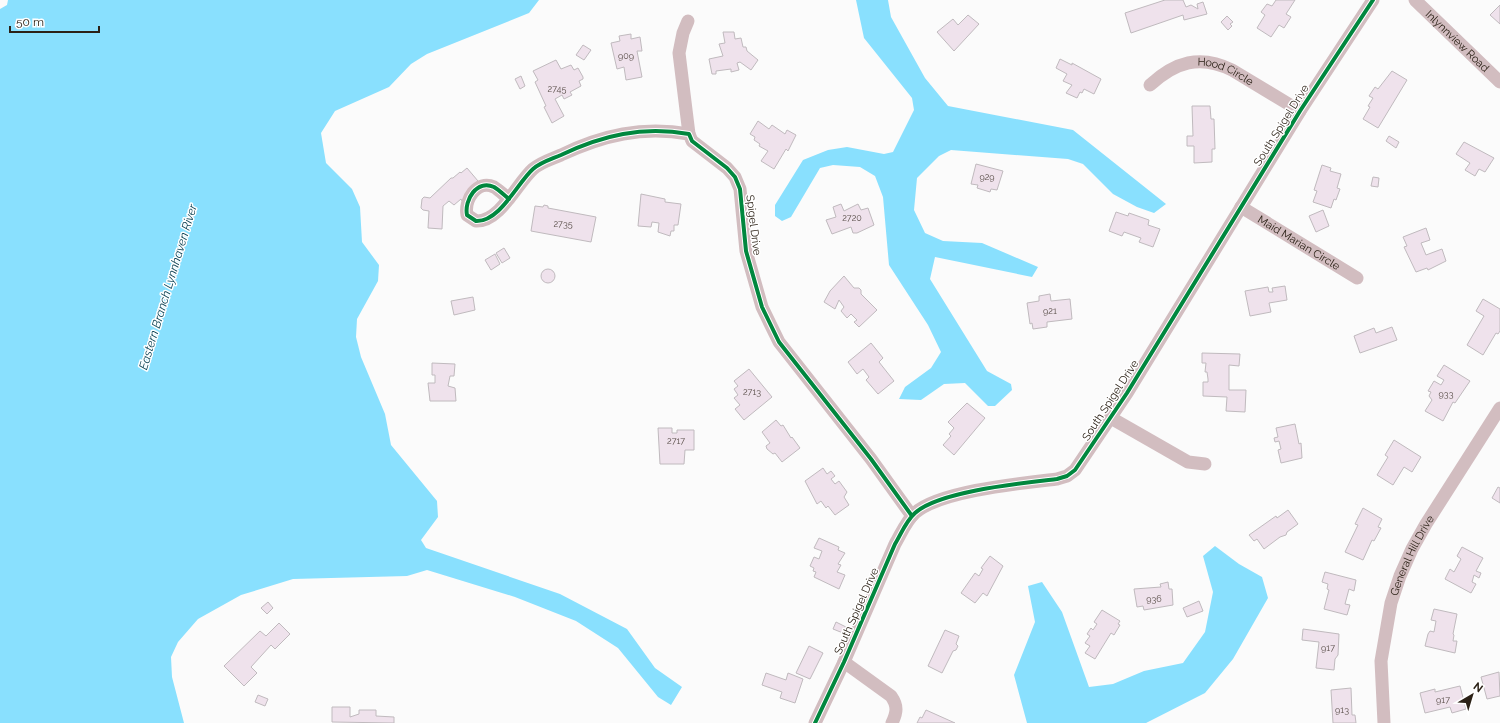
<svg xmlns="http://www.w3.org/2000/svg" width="1500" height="723" font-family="Raleway,sans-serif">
	<rect width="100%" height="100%" fill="#fbfbfb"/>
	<path fill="#89e0fe" d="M8,0H539L529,13L427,54L411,64L389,87L335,111L321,133L326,163L352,189L360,207L362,242L379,265L378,281L357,319L356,337L361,357L385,414L391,445L437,501L438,517L421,540L426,548L560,594L627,629L655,668L682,687L671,705L658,697L618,648L576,621L515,597L427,570L407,576L293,579L241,595L198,619L178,642L171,657L172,677L184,723H0V9L7,5Z
		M856,0H888L891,17L925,78L948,106L1073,130L1166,204L1154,213L1137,207L1113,194L1083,164L1068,159L951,150L939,156L917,178L914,210L925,233L943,241L982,243L1038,267L1032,277L935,257L930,279L987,371L1011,384L1012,390L995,406H988L965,383L944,384L921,400L899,399L905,387L931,368L941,352L928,325L889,265L883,197L875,176L860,167L833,165L820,168L791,217L782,221L775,216V205L803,160L828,150L847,147L884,154L893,152L914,110L912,98L864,38Z
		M1215,546L1239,564L1262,577L1268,598L1233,659L1205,693L1146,723H1027L1014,675L1035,622L1028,586L1042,582L1062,612L1089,687L1113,684L1144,671L1183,663L1205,632L1213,592L1203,556Z"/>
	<path fill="#efe2ec" stroke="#c0babe" d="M1165,0H1183L1186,7L1191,5L1198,9L1197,4L1203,2L1207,14L1184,20L1183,15L1131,33L1125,13Z
		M1276,0H1295L1286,14L1291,17L1284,28L1279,25L1271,37L1257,28L1265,15L1261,12L1267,4L1272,6Z
		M1500,5V24L1490,15Z
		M968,15L979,24L954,51L937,32L953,19L958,25Z
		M1227,16L1233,22L1230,24L1232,26L1228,30L1221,22Z
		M723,32H734L735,39L741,38L743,47H746L747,51L758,60L751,70L740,62L737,63L739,70L731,72V69L716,71V74H712L709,59L723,56L719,44L725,43Z
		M631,34V39L640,37L642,51H637L642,77L626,80L624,67L617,69L611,43L620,41L619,36Z
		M583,45L591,50L584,60L576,55Z
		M1060,59L1072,65V63L1101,79L1094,94L1084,89L1082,93L1080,92L1077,98L1066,93L1072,85L1063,81L1067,74L1056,68Z
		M556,60L561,69L571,65L574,70L578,68L583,77V79L579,81L581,86L570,92L572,95L564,99L562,95L555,99L564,116L552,123L544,107L546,106L535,82L538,80L533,71Z
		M1392,71L1407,80L1378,128L1363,119L1370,107L1368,106L1373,98L1369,96L1375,87L1378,89Z
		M521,76L525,86L520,89L515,79Z
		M1192,106H1210L1211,119H1214L1215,149H1212V162L1194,163V146H1187V136H1193Z
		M758,121L769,129L772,125L785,134L787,130L796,135L788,151L786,149L774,169L761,161L768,151L759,146L760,144L754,140L755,137L750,134Z
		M1389,136L1399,142L1396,148L1386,141Z
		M1464,142L1494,158L1485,172L1479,169L1475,176L1465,170L1470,163L1456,154Z
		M976,164L1003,171L997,190L991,189L990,192L977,188L978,185L971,184Z
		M1322,165L1331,168L1330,171L1341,174L1337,188L1340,189L1336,200L1334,199L1331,208L1313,202L1317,191L1314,190Z
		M467,168L478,181L462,201L461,199L454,205L449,201L443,206L442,229L428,228L429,211L423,210L421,208L422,199L424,197L430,198L451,178H453L460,172L461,173Z
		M1373,177L1379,178L1378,187L1371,186Z
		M641,194L665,199V202L681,204L678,225H674V231H671L670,236L658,232L659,223L652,222L651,227L638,226Z
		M841,204L844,211L858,204L861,210L868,208L874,225L857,233H853L851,227L832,234L826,220L836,217L833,207Z
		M544,205L548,206V208L596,217L591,242L531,231L535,206L543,207Z
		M1323,210L1329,226L1316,232L1309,216Z
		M1116,212L1128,216L1129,213L1149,220L1148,225L1160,229L1153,247L1139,242L1141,238L1124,232L1122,236L1109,231Z
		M1426,228L1430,240L1421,243L1426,255L1442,249L1446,261L1428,270L1427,268L1416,272L1404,247L1407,246L1403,237Z
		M504,248L510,258L502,263L496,253Z
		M495,254L500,264L491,270L485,260Z
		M541 276a7 7 0 1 1 14 0a7 7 0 1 1-14 0Z
		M844,276L854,288H859L861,290V294L877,310L859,327L854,322L857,320L851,314L847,318L841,311L844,307L839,300L835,309L824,302L830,291Z
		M1285,286L1287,300L1269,303L1271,312L1250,316L1245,291L1268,287L1269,292H1273L1272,288Z
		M1050,294L1051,301L1070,299L1072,319L1047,322V327L1033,329L1032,323L1030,324L1027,303L1039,301V296Z
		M473,297L475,310L454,315L451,301Z
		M1483,299L1500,309V331L1498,334L1496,333L1483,355L1467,345L1484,316L1476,311Z
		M1392,327L1397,340L1360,353L1354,336L1374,328L1376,333Z
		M871,343L883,358L879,362L894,381L878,394L866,380L869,377L863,369L857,374L848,362Z
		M1202,353L1240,354L1239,366L1229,365V390H1246L1245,412L1226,411L1227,397L1203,396V382H1208V379L1207,372H1205L1206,363H1202Z
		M432,363L455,364L454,376H450L448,386L455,388L456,401H430L428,383H435V375H432Z
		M1444,365L1470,381L1455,403L1453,402L1443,421L1425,411L1432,400L1429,396L1431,392L1428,391L1434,381L1441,385L1444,380L1437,376Z
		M749,369L772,397L744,420L735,409L740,405L734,398L738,395L734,389L738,386L734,381Z
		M967,403L985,418L954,455L943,445L951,436L949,434L954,428L948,422Z
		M776,420L781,426L783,425L791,438L792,437L800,448L782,462L775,453L773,454L767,449L766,446L770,443L762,432Z
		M1295,424L1299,444L1301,443L1302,458L1281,463L1278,450L1281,449L1279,441L1275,442L1274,438L1278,437L1276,428Z
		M658,428H672V433H677V430H694V450H685L684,464H660Z
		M1394,440L1421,457L1412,472L1404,467L1393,485L1377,475L1388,457L1385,455Z
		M823,468L827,474L831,471L835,476L831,479L835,484L839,481L847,492L844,497L849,505L835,515L828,506L826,508L821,501L817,504L805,481Z
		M1498,487L1500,488V503L1492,498Z
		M1363,508L1382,519L1378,527L1381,528L1374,541L1372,540L1363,560L1345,552L1358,525L1355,524Z
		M1288,510L1298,524L1287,532L1286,535L1280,537L1264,549L1257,539L1254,541L1249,535L1276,516L1277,518Z
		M819,538L839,547L838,550L845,553L838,564L841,565L837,572L845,575L839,589L814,577L816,572L813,571L814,568L810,566L814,557L819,559L822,551L814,548Z
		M1462,547L1483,558L1476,571L1481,573L1479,578L1474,575L1472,582L1476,584L1471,593L1445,579L1450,569L1454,572L1461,559L1457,556Z
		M990,556L1003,566L987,596L983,593L975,603L961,593L975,573L979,576L983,569L981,568Z
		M1325,572L1356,580L1354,591L1349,589L1345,604L1350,605L1347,615L1324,609L1329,590L1327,589L1328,584L1322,582Z
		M1168,582L1169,589H1172L1173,605L1144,610L1143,606L1137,607L1134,589L1161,587L1160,584Z
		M1199,601L1203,611L1187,617L1183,608Z
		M268,602L273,608L267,614L261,608Z
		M1434,609L1457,614L1453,634L1454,635L1453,641H1457L1455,653L1425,646L1428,634L1430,631L1434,632L1436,621L1431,620Z
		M1102,610L1120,621L1118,624L1120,625L1114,635L1111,633L1095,659L1085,653L1090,646L1085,643L1090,636L1087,634L1091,628L1093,630L1097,624L1094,622Z
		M836,622L846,627L843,633L833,629Z
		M279,623L290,634L275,649L271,645L251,667L257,673L244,686L224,666L260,631L266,636Z
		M1303,629L1339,634L1338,655L1335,659L1334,670L1316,668L1319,642L1302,640Z
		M945,630L959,636L956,644L958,646L956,650L953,651L942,673L928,666Z
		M809,646L823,653L810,679L796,673Z
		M1499,672L1500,696L1487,699L1481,677Z
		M766,673L786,680L788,673L803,679L795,703L780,698L782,692L762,685Z
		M1460,686L1466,709L1452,713L1450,707L1425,713L1420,693L1435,689V692Z
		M1351,688L1352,715H1355L1356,723H1333L1331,690Z
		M258,695L268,699L265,706L255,702Z
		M332,707H350V717L359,714V710H376V716L394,717V723L332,722Z
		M926,710L955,723H917L920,717L922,718Z"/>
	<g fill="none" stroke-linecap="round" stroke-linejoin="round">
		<g stroke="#d2bdc0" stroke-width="13">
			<path id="s1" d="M1415,0L1500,82"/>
			<path d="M688,21L683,33L679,53L689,134"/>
			<path id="s2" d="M1150,85C1175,62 1200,54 1232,70L1300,111"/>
			<path d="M509,199C504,195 499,190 494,187C477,179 464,200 467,215L476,221C500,222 518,182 533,169C541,162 552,159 561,155C603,135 642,126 689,134L692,141L727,168L735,177L740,189L746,251L762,307L779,342L871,459L912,516"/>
			<path id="s3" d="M1241,207L1357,278"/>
			<path d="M1111,418L1188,462L1205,464"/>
			<path d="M844,662L891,696C898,706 897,712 892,723"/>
			<path d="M815,723L844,662L895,544C901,534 906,521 915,513C939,491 1023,483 1057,479L1067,476L1075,470L1127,393L1300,111L1373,0"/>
			<path id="s4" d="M1384,723L1381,661L1391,603L1400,576L1412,549L1426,524L1500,408"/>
		</g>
		<g stroke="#fff" stroke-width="6">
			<path id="cycleway" d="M509,199C504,195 499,190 494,187C477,179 464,200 467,215L476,221C500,222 518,182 533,169C541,162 552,159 561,155C603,135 642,126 689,134L692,141L727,168L735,177L740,189L746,251L762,307L779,342L871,459L912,516
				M815,723L844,662L895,544C901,534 906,521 915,513C939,491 1023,483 1057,479L1067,476L1075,470L1127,393L1300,111L1373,0"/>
		</g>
		<use href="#cycleway" stroke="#00873e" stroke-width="4"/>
	</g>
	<g text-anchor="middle" stroke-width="3" stroke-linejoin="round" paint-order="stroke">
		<g font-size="9" fill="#5c514c">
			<text x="626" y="59">909</text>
			<text x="557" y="92">2745</text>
			<text x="987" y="180">929</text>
			<text x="852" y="221">2720</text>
			<text x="563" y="227">2735</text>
			<text x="1050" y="314">921</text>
			<text x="752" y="395">2713</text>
			<text x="1446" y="397">933</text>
			<text x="676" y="444">2717</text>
			<text x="1154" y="602">936</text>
			<text x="1328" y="651">917</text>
			<text x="1443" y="703">917</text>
			<text x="1342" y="713">913</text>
		</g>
		<g font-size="11" fill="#2b2116" stroke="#fff">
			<text dy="4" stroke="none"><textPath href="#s1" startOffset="59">Inlynnview Road</textPath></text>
			<text dy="4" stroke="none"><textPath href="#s2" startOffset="84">Hood Circle</textPath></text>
			<text transform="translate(1281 125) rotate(-58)" y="4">South Spigel Drive</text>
			<text transform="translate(754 225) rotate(83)" y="4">Spigel Drive</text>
			<text dy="4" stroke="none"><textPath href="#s3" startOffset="68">Maid Marian Circle</textPath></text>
			<text transform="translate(1110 400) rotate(-57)" y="4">South Spigel Drive</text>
			<text dy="4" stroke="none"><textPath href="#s4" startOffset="173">General Hill Drive</textPath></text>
			<text transform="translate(856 611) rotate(-66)" y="4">South Spigel Drive</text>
		</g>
		<g font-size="12" font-style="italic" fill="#0c4354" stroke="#fff">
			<text transform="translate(168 287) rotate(-73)" y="4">Eastern Branch Lynnhaven River</text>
		</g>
	</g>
	<g transform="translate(1472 695) rotate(38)" stroke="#ffffff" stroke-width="3" paint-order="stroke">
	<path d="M0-3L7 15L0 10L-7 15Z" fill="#2b2116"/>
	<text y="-6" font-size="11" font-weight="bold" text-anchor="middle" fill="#2b2116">N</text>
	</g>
	<path d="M10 26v6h89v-6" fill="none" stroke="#2b2116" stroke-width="2"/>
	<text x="16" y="26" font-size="12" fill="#2b2116" stroke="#ffffff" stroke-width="3" paint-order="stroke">50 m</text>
</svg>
